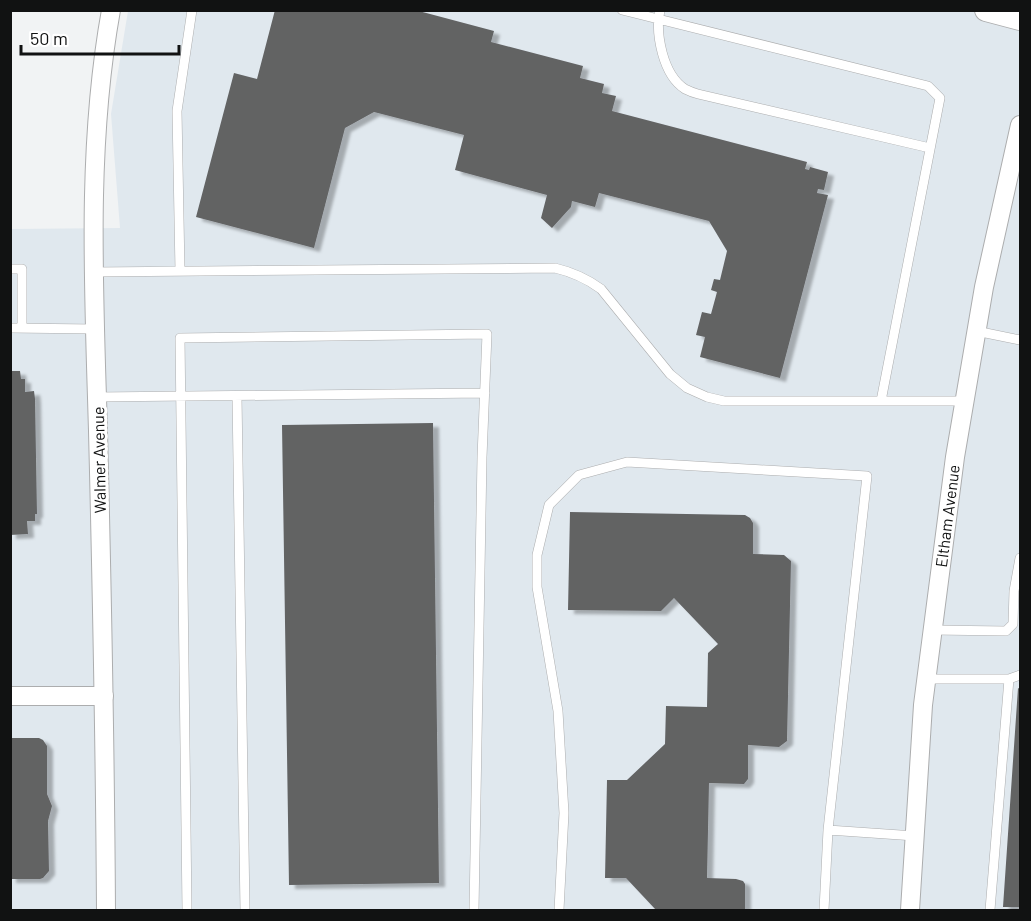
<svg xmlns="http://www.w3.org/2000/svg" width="1031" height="921" font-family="Barlow,sans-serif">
	<defs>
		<filter id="shadow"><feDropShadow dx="6" dy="4" stdDeviation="1.5" flood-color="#0004"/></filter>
	</defs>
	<rect width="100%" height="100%" fill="#f1f3f4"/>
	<path fill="#e0e8ee" d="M128,11H1020V910H11L10,229L120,228L111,114Z"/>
	<path fill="#626364" filter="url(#shadow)" d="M275,10H415L494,31L491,42L583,66L580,78L604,84L602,93L616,96L612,111L807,162L805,169L809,170L810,167L828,172L824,190L818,189L817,193L828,195L780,378L700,357L705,337L696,335L702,312L711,314L717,292L711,290L714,279L720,280L727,251L709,221L599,193L595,207L572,201L571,207L552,228L541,218L547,195L455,170L464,135L374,112L345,128L314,248L196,217L234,73L257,79Z
		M10,371H20L21,379H25V392L34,391L35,399L37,514H35V521H27L28,534L10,535Z
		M433,423L439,883L289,885L282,425Z
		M570,512L745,515L750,518L753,523V554L784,555L791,561L787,741L779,747L748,745V779L744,784L709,783L707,878L736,879L743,881L745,884V910H656L626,878H605L607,780H627L665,744L666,706L707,707L708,653L718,644L674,598L661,611L568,610Z
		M1018,688L1020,689V907H1003Z
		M10,738H39L43,740L47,746V794L52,806L48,821L49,871L43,878L40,879H10Z"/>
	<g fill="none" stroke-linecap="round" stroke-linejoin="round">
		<g stroke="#acadae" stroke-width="10">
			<path id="service" d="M622,10L928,86L940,98L881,401
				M660,10C655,34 663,75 685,89C689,91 694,93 698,94L930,148
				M10,269H22V328
				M180,271L177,111L192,10
				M94,272L555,268C572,272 586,278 601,289L670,374L687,388L707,397L724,401H964
				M10,328L95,329
				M976,331L1020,340
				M97,397L485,393
				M237,397L245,910
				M933,630L1006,631L1013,624L1014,591L1020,558
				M927,679H1009L1020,675
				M828,830L915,836
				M187,910L180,338L487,334L482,457L474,910
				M559,910L564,813L558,711L537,587V555L549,505L579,475L627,462L867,476L828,830L824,910
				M990,910L1009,679"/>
		</g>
		<g stroke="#acadae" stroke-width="20">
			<g id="minor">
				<path d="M10,696H104"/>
				<path d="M106,910C105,750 102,591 98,431C94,291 86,148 111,10"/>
				<path id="s1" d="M910,910L923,705L955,457L984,287L1020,125"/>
			</g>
		</g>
		<g stroke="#acadae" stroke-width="24">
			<path id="tertiary" d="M986,10L1020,19"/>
		</g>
		<use href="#service" stroke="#fff" stroke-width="9"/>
		<use href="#minor" stroke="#fff" stroke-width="18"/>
		<use href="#tertiary" stroke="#fff" stroke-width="22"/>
	</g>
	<g text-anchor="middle" stroke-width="6" stroke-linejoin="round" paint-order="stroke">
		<g font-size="16" fill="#111212" stroke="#fff">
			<text transform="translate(99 460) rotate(-91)" y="6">Walmer Avenue</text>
			<text dy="6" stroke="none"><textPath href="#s1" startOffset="396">Eltham Avenue</textPath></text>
		</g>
	</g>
	<rect width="1031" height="921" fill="none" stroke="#111212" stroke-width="24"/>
	<path d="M21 45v9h158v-9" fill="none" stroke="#111212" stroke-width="3"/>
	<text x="30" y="45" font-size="18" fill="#111212" stroke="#ffffff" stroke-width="4.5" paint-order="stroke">50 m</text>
</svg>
